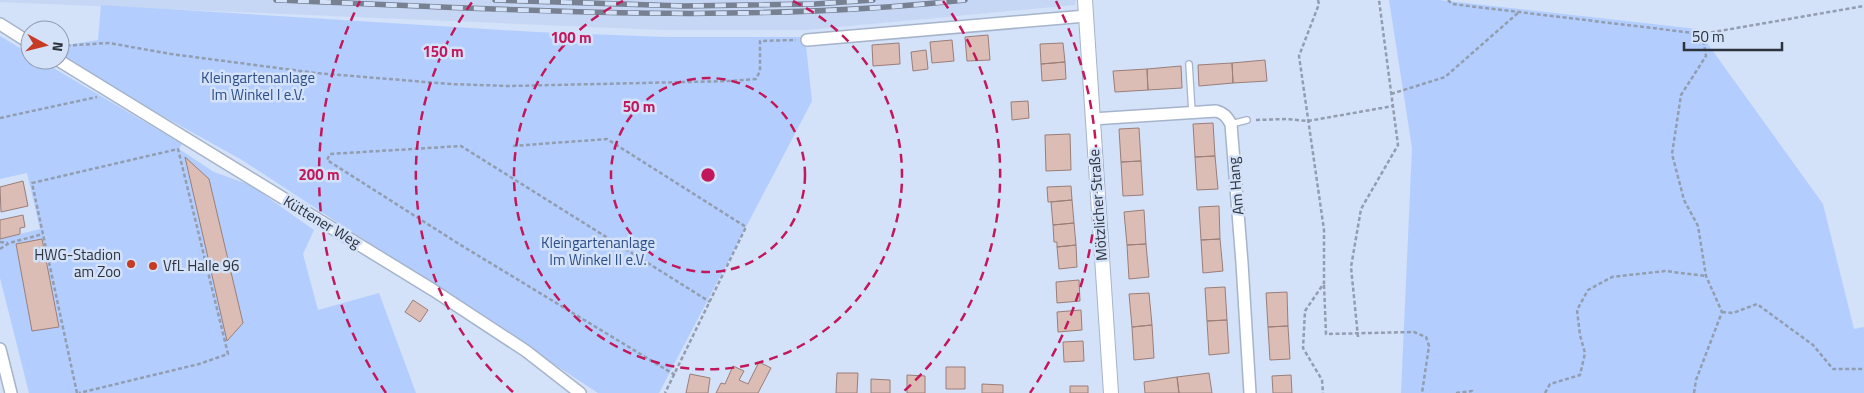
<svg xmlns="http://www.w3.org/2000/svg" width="1864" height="393" font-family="'Titillium Web',sans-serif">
	<rect width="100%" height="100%" fill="#d3e1f9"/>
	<path fill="#c5d7f5" d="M0,0H1076L1075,5L806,30H663L0,2Z"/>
	<path fill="#b3cefe" d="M1389,0H1439L1697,29L1823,204L1854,329L1864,327V393H1401L1412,148Z
		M101,5L536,32L665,37H805L812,101L659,393H598L242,160L60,59V46L98,40Z
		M0,36L30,54V60H40L182,144L179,149L214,172L250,185L314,230L303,254L318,310L379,293L416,393H29L0,278V239L40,229L27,173L0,179Z"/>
	<path fill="#dcbdb6" stroke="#9a7e78" d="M988,35L990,60L967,61L965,37Z
		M952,40L954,61L932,63L930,42Z
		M899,43L900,64L873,66L872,45Z
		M1063,43L1065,62L1041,64L1040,44Z
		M926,50L928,69L913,71L911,52Z
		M1265,60L1267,81L1233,83L1232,63Z
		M1065,62L1066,79L1042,81L1041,64Z
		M1232,63L1233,83L1199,86L1198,65Z
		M1181,66L1182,88L1148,90L1147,69Z
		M1147,69L1148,90L1115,92L1113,71Z
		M1028,101L1029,118L1012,120L1011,102Z
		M1213,123L1215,156L1195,157L1193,124Z
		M1139,128L1141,161L1121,162L1119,129Z
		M1070,134L1071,170L1046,171L1045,135Z
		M1215,156L1218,189L1197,190L1195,157Z
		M185,157L209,179L243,323L227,341Z
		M1141,161L1143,195L1123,196L1121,162Z
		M23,181L28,206L1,212L0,187Z
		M1071,186L1072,200L1048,202L1047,187Z
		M1072,200L1074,223L1053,225L1051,202Z
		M1219,206L1220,239L1201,240L1199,207Z
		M1144,210L1146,244L1127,245L1124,212Z
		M23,215L25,227L20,228V234L0,239V220Z
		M1074,223L1076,245L1057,247V242H1054L1053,225Z
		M42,239L59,327L32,331L16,244Z
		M1220,239L1223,271L1203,273L1201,240Z
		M1146,244L1149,277L1129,279L1127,245Z
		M1076,245L1077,267L1059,269L1057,247Z
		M1079,280L1080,301L1057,303L1056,282Z
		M1225,287L1227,320L1207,321L1205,288Z
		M1287,292L1288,326L1268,327L1266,293Z
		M1149,293L1152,325L1132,327L1129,294Z
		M413,300L428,310L420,322L405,312Z
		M1081,310L1082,330L1058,332L1057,312Z
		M1227,320L1229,353L1209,355L1207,321Z
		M1152,325L1154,358L1134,360L1132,327Z
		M1288,326L1290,359L1270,360L1268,327Z
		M1083,341L1084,361L1064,362L1063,342Z
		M759,362L771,368L758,393H716L721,383L725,384L733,366L744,371L739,380L748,384Z
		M946,367H965V389H946Z
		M837,373H858L857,393H836Z
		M1209,373L1212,393H1179L1177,377Z
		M690,374L710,378L708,393H686Z
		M907,375L925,376V393H907Z
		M1291,375L1292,393H1273L1272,376Z
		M1177,377L1179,393H1145L1144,382Z
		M871,379L890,380V393H871Z
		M982,384L1003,385V393H982Z
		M1070,386H1088V393H1070Z"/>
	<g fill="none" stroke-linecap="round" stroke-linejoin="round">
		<g stroke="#a6b4cb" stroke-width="8">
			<path id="service" d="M1189,64L1192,112
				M1231,124L1247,120"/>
		</g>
		<g stroke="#a6b4cb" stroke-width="14">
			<path id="minor" d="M0,24L30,43
				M807,40L1086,16
				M58,60L433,290L526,351L580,393
				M1092,119L1216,111C1224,113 1227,117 1231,124L1242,263L1250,393
				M0,349L11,393"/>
		</g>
		<g stroke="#a6b4cb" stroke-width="16">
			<path id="tertiary" d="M1085,0L1111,393"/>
		</g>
		<path stroke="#929daf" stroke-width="2.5" stroke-dasharray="4 2.5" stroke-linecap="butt" d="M1318,0L1319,4L1299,56L1324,230V283L1305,311L1303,348L1322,380L1323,393
			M1448,0L1452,4L1702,34L1864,6
			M60,46L109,43L171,54L316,73L450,84L509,86L731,81L756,79L760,71V41L796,40
			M1391,94L1445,77L1519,12
			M0,118L97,97
			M1256,120L1286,119L1308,121L1393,106
			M513,146L607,139L746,227L665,393
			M0,242L8,243
			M0,249L9,243L43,234
			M1324,285L1326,334L1414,332L1426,337L1429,346L1422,393
			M1722,312L1733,313L1757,304L1813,345L1833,369H1864
			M1358,337L1351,267L1361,209L1398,145L1379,0
			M675,375L459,244L327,160L330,154L461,146L710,302
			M77,393L32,183L178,149L228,354L199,364L79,393
			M1456,393L1472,391L1474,393
			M1545,393L1550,384L1580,375L1585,353L1580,335L1577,310L1588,290L1612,277L1665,271L1706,276
			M1694,393L1696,380L1722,312L1706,276L1698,226L1684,200L1672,154L1681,95L1706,56L1702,34"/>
		<use href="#service" stroke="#fff" stroke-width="5.5"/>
		<use href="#minor" stroke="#fff" stroke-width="11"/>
		<use href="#tertiary" stroke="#fff" stroke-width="14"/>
		<g stroke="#788191" stroke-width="5.5">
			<path id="rail" d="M276,0C505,9 736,25 965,0
				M495,0L684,6L815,4L873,0"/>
		</g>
		<use href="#rail" stroke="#d3e1f9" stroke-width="4" stroke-dasharray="11" stroke-linecap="butt"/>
	</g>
	<g fill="none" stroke="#c2185b" stroke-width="2.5" stroke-dasharray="9 6">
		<circle cx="708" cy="175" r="97"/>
		<path d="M793 1A194 194 0 1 1 623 1"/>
		<path d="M513 392A292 292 0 0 1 473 1M943 1A292 292 0 0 1 903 392"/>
		<path d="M386 393A389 389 0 0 1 360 1M1056 1A389 389 0 0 1 1030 393"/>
	</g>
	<g fill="#c73b24" stroke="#d3e1f9" stroke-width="2">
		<circle cx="131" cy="264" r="5"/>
		<circle cx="153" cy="266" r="5"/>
	</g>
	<g text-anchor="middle" stroke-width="5" stroke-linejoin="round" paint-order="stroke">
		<g font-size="15" fill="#2e4f89" stroke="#d3e1f9">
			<text x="258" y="83">Kleingartenanlage<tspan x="258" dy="17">Im Winkel I e.V.</tspan></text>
			<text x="598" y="248">Kleingartenanlage<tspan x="598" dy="17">Im Winkel II e.V.</tspan></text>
		</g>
		<g font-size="15" fill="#2d333c" stroke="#d3e1f9">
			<text transform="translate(1236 186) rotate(-95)" y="5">Am Hang</text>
			<text transform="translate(1098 205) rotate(-94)" y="5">Mötzlicher Straße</text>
			<text transform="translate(322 222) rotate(31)" y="5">Küttener Weg</text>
		</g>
		<g font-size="15" fill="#2d333c" stroke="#d3e1f9" text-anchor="end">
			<text x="121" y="260">HWG-Stadion<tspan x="121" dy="17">am Zoo</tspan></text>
			<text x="163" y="271" text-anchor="start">VfL Halle 96</text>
		</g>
	</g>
	<circle cx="708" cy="175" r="8" fill="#c2185b" stroke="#d3e1f9" stroke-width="2.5"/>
	<g font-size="15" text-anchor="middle" font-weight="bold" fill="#c2185b" stroke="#d3e1f9" stroke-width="5" stroke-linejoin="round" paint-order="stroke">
		<text x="571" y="43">100 m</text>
		<text x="443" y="57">150 m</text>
		<text x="639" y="112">50 m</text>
		<text x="319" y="180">200 m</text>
	</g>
	<g transform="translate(45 45) rotate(97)"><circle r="24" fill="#d3e1f9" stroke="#919bad"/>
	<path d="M0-4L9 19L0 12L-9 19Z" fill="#c73b24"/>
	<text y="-8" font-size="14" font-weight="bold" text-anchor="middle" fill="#2d333c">N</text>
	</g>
	<path d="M1684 42v8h98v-8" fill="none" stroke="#2d333c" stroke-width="2.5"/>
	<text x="1692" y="42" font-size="15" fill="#2d333c" stroke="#d3e1f9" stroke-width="4" paint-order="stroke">50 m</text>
</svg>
